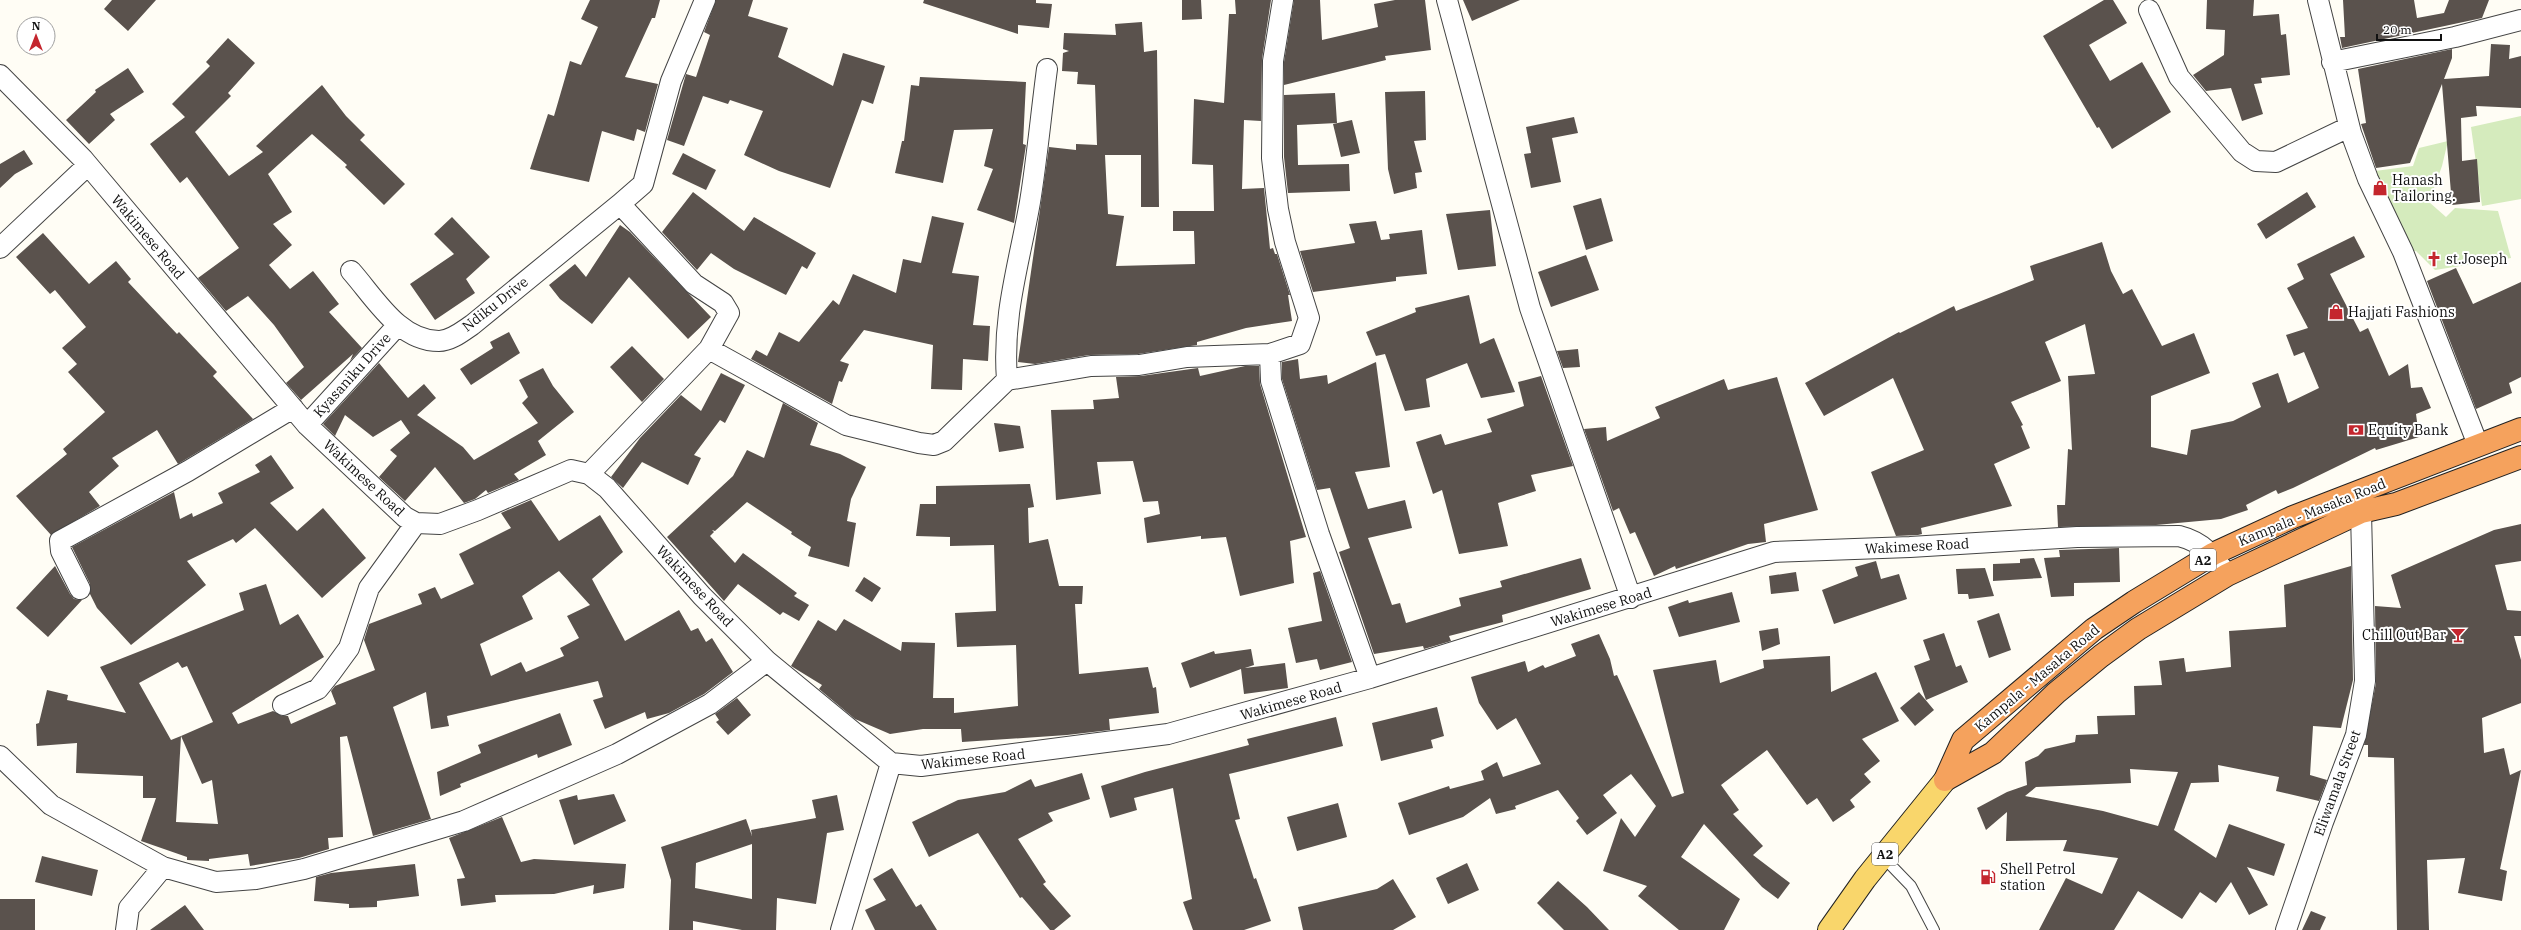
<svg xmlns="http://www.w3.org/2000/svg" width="2521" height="930" font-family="'IBM Plex Serif',serif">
	<rect width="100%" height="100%" fill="#fffdf5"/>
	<path fill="#d5ebbd" d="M2521,116V199L2482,206L2471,127Z
		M2448,141L2442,166L2429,202L2446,217L2455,208L2498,211L2511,258L2435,270L2416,251L2403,252L2375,171L2413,166L2419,148Z"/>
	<path fill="#5a524d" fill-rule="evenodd" d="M112,0H156L128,31L104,9Z
		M590,0H660L655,18H652L625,77L658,84L645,132L637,129L634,141L602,131L589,182L530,169L548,114L554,116L570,61L581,65L598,27L581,19Z
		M716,0H753L748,16L788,28L778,57L833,86L843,53L885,66L873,104L862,100L830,188L779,171L744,155L763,111L730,100L728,104L703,96L684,146L667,140L686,74L696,77L710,35L704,32Z
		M924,0H1036V3L1052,4L1049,28L1018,25V34L923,3Z
		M1182,0H1201L1202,19L1182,20Z
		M1235,0H1271L1262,59L1261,121L1244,120L1242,189L1264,188L1270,249L1273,248L1275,254H1277L1290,295H1288L1292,321L1246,328L1197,342V345L1138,354L1089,355L1035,364L1018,362L1049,147L1076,150V144L1097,145L1095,85L1077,84L1078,72L1062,71L1063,53L1069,51L1063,49L1064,33L1116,35L1115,24L1142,22L1144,52L1157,50L1159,207H1141V155H1105L1108,214L1124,216L1116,266L1195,264L1194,231H1173V211H1214L1213,165L1192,164L1194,99L1224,103L1229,14H1236Z
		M1294,0H1320L1322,40L1378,27L1374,4L1395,0H1425L1431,50L1385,56L1386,60L1284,85V62Z
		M1463,0H1520L1472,21Z
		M2104,0H2113L2127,23L2089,45L2110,81L2142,62L2171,112L2112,149L2099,127L2097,128L2043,36Z
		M2207,0H2254L2253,16L2279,14L2281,35L2286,34L2290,75L2261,78L2262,83L2254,84L2263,114L2242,121L2231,88L2206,91L2193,75L2224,55L2225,30L2206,29Z
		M2343,0H2414L2417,18L2444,13L2449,0H2489L2482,18L2342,48L2340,37H2345Z
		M228,38L255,63L228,93L231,96L195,132L229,176L263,152L256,146L322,85L346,116L365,135L360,140L405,184L384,205L345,167L347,165L312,134L268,174L292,212L273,224L292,245L269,265L290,289L313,271L339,304L329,312L362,348L350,361L353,354L301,400L286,383L304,367L274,325L248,296L226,311L198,278L239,248L187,177L180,183L150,144L185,117L172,104L210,66L206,62Z
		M2491,44L2510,45L2509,59L2521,56V108L2476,106L2477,116L2461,118L2462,161L2477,159L2480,202L2452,205L2442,84L2410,163L2376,168L2361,124L2366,123L2358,69L2452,49V58L2444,79L2489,76Z
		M128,68L144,92L110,114L115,120L89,144L66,120L96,92L95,90Z
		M920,77L1026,82L1023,144L1026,145L1014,223L977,210L993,169L984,166L993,129L954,130L943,183L895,173L902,141H904L911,85L919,86Z
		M1425,91L1426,140L1414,141L1422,172L1415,173L1417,188L1394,194L1388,169L1385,92Z
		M1335,93L1337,123L1297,125L1298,165L1349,164L1350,191L1288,193L1284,157V95Z
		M1574,117L1578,133L1552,138L1561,182L1531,188L1524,154L1531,153L1526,127Z
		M1352,120L1360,153L1341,157L1333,124Z
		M24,150L33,164L15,174L0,188V164Z
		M683,153L716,170L706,190L672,174Z
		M693,192L744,231L754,217L816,253L807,269L802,266L786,295L734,269L711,253L697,270L662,232Z
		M2307,192L2316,207L2266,239L2257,224Z
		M1601,198L1613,241L1586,250L1573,206Z
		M1490,210L1496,266L1458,270L1446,214Z
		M932,216L964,223L952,273L979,276L973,325L990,326L988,361L963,359L962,390L931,389L933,345L864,330L840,361L849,364L842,382L839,381L832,404L751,359L756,350L767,356L779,332L799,342L833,300L839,305L853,274L896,293L903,259L921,263Z
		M452,217L490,257L466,279L475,293L435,320L410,284L454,254L434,234Z
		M1376,221L1381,240L1390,239L1389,234L1422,230L1427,274L1396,277V281L1313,292L1300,251L1355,243L1349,224Z
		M620,225L630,232L711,317L688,339L629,277L592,324L560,299L549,285L575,264L586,277Z
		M43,233L89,284L116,261L131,279L128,282L177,334L179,332L217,372L213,376L253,419L178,464L157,430L112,458L119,466L89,492L100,506L51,535L16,496L67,454L63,449L105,412L68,372L77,364L62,348L86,327L55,290L50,294L16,257Z
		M2354,236L2365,257L2330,274L2360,332L2368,328L2389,376L2408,364L2411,388L2422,387L2431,408L2416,414L2419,437L2376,450L2375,448L2293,488L2278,494L2276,490L2246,505L2248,510L2221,519L2156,525L2058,527L2057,505H2065L2068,449L2072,450L2068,376L2095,374L2085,324L2045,342L2061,381L2011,402L2023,425L2021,426L2030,448L1994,464L2012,506L1921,528L1922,534L1918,535L1896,536L1871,472L1924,450L1893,378L1824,416L1805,383L1899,332L1900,333L1954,306L1956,311L2034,280L2030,266L2102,242L2111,271L2123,294L2132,289L2162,346L2194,333L2210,373L2151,396V447L2187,455L2191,430L2233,421L2261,407L2252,383L2278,373L2288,403L2319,388L2304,352L2294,356L2286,335L2308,328L2287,288L2304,279L2297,264Z
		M1586,255L1599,290L1551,307L1538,272Z
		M2456,268L2473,304L2521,282V377L2509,383L2512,393L2476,409L2427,281Z
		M1469,295L1480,344L1494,338L1515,392L1481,398L1467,363L1426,379L1430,407L1405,411L1385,354L1376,356L1366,332L1416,312L1415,308Z
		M509,332L520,353L471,385L460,369L493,348L490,342Z
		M632,346L664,379L642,402L610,367Z
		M1578,349L1580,367L1563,368L1557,351Z
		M1298,359L1300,379L1327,375L1328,384L1376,362L1390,467L1355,472L1368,509L1405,500L1412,528L1368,538L1392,605L1400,603L1406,623L1461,606L1459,598L1502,587L1500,581L1581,558L1591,589L1502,615L1503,622L1449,636L1451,641L1424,649L1423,646L1374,654L1339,552L1350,548L1330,488L1317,490L1282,379V362Z
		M379,363L408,398L424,384L436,398L417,415L463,447L474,460L538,423L522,403L528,397L519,380L543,368L553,386L574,412L538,441L546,455L514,474L519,480L488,493L486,490L475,499L464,503L435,467L405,501L379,477L397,456L390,450L410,433L401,420L373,437L345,415L335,436L323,424Z
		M1245,366H1259L1260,384L1306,537L1290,541L1294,583L1240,596L1226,537L1201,539V536L1147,543L1144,518L1160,514L1158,501L1143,502L1133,461L1097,462L1101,494L1056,500L1051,410L1094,409L1093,400L1119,398L1116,377L1141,376L1198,368L1200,376Z
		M721,373L745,385L725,423L720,420L694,455L701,458L688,485L642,462L623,488L611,477L640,438L681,395L701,411Z
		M1541,376L1573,466L1531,475L1536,491L1498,503L1508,546L1459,554L1442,490L1433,494L1416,442L1441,434L1445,445L1492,432L1487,419L1524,406L1518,382Z
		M1777,377L1818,510L1764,524L1766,542L1748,544L1676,569L1675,566L1654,576L1635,532L1630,534L1619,508L1613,511L1584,429L1606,427L1607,441L1660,418L1655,407L1724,379L1728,390Z
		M783,403L818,423L810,445L840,454L866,467L851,499L847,521L856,523L849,567L808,556L811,547L791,534L792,532L747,502L715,531L712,530L714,532L710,536L735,563L743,553L797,593L794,596L809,605L799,621L783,612L780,615L738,584L724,601L667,537L733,476L747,450L764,458Z
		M994,423L1020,426L1024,448L999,452Z
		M271,455L294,488L270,503L297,531L323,508L366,558L322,598L255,528L236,543L233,539L187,561L206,585L131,645L97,608L90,594V584L72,547L174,492L180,519L192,513L193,517L223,503L218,493L260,472L255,465Z
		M1030,484L1034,507L1028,508L1029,543L1048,539L1059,586H1083L1082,604H1075L1079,674L1148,667L1153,688L1156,687L1159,713L1109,719L1110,730L1067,735L962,742L961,729H923L890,734L855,719L819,689L822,685L791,666L818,620L836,631L844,619L901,651L902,642L935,643L933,698H954V713L1018,706L1016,645L957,647L955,613L996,611L994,545L950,546V537L916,536L920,504H936V486Z
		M531,500L559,541L600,515L623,552L592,579L625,641L679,610L691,631L698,628L706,642L712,638L733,672L704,694L669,713L647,719L645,712L605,729L593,700L603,697L598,681L447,716L449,726L431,729L426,692L393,707L431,819L373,836L347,736L340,737L343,837L328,838L329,849L299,858L250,866L248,854L209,859V861L187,860V857L141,841L156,798H143V776L76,773L77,743L37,746L36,724L39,723L47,690L68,695L67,700L126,713L100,667L244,610L239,593L266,584L280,625L298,614L324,657L232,713L238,724L273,711L282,716H288L291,724L336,704L331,691L335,686L375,670L364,640L369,624L422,604L418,594L435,587L441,599L474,584L459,554L511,528L501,513ZM559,571L590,605L567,616L579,638L560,648L564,656L526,672L521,662L491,676L480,644L533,619L522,596ZM178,662L182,668L187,666L213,722L181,736L202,784L212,780L218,824L176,822L181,736L171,740L139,683Z
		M2521,524V561L2495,565L2507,610L2521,611V636H2514L2521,660V703L2482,718L2484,753L2504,748L2510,775L2521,770L2500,869L2507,871L2502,901L2458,893L2465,858L2427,860L2429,930H2397L2394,758L2368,757V745H2364L2376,683L2375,606L2401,608L2391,575L2494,530Z
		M2119,548L2120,582L2074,583V596L2051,597L2044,558L2060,557L2059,550Z
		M2034,558L2042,578L1993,581V564L2020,563V559Z
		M1876,561L1881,579L1899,574L1907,599L1834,624L1822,590L1858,576L1855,567Z
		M55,566L70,594L74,599L82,600L48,637L16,608Z
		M2351,566L2353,680L2341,728L2313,726L2310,775L2327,780L2319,801L2276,791L2279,777L2218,765L2219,782L2191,783L2174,830L2216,858L2229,824L2285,844L2274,876L2247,867L2268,905L2249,915L2231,882L2216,903L2200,892L2182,919L2138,891L2114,930H2039L2066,878L2102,894L2118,858L2063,851L2067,840L2006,841L2007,812L1986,830L1977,808L2007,792L2027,785L2025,762L2038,756L2045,749L2075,742L2076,735L2098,734L2097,716L2135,715L2134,686L2162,685L2159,661L2184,658L2186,672L2231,667L2229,631L2286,627L2284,585ZM2130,769L2178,772L2158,826L2103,811L2025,796L2036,787L2131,783Z
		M1985,568L1994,596L1969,599L1968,594H1958L1956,569Z
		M1320,571L1352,662L1320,670L1317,659L1296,663L1288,628L1322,621L1313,573Z
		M1796,572L1799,591L1771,594L1769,576Z
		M864,577L881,588L872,602L855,591Z
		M1732,592L1740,622L1679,637L1668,607L1688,600L1689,603Z
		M1999,613L2011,650L1989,658L1977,621Z
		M1778,628L1780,644L1762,651L1759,631Z
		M1944,633L1956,667L1961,665L1968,682L1926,700L1914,666L1930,660L1923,640Z
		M1599,634L1610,659L1614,676L1617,675L1672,797L1684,793L1653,670L1716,660L1720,683L1764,668L1763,660L1830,656L1831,692L1876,672L1899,721L1862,739L1880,761L1864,774L1871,782L1850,800L1855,807L1833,822L1817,798L1807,805L1767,750L1721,785L1739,810L1733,814L1763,846L1753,855L1790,883L1778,899L1762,887L1704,824L1681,857L1740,899L1724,930H1679L1638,896L1647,886L1603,871L1621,818L1635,837L1656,806L1631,774L1603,795L1617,813L1587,835L1576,821L1579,818L1558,790L1515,806L1516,809L1496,814L1490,798L1463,817L1409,835L1398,803L1449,786L1450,789L1484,780L1481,771L1497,762L1503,777L1541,764L1516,718L1497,730L1479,703L1471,677L1525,661L1528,672L1543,665L1545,668L1576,656L1571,644Z
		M1251,649L1254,665L1245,668L1285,663L1288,688L1244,694L1241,669L1190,688L1181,663L1214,651L1215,654Z
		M1919,692L1934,710L1915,726L1900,708Z
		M737,698L751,715L728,735L716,722L719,720L715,714Z
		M1437,707L1444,736L1431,740L1433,748L1381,761L1372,723Z
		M560,713L572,745L538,758L537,754L460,784L461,787L440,796L437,772L481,753L478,745Z
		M1336,717L1343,746L1229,774L1240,819L1235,820L1254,879L1256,878L1271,921L1244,930H1193L1183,902L1192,899L1173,788L1134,798L1137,810L1110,818L1101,786L1145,772L1249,745L1247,739Z
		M1082,773L1090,799L1048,813L1053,821L1018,839L1046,882L1043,884L1071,916L1054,930H1050L1022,897L1020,898L978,833L929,857L912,822L958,800L1005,792L1031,779L1035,787Z
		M614,794L626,821L574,845L559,800L577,795L578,800Z
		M837,795L844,830L827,833L816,904L777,898L776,930H742L693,921V930H669L671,880L661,847L746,819L752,836L751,830L816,818L812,800ZM752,844V899L695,888L696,863Z
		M1338,803L1347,837L1297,851L1287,817Z
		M502,817L521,862L534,859L626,864L624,888L593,894L594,885L554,894L495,895L496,902L461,906L457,879L465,878L449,838Z
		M42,856L98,870L92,896L35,882Z
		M1467,863L1479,890L1448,904L1436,878Z
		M415,864L419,896L377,901V907L349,908V904L314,901L316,877L331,873Z
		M892,868L916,907L921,904L937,930H875L865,910L886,900L873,879Z
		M1393,879L1416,917L1393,930H1303L1298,907L1377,889Z
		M1558,881L1587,907L1609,930H1564L1537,903Z
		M0,899H35V930H0Z
		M185,905L204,930H150Z
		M2311,911L2326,917L2320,930H2302Z"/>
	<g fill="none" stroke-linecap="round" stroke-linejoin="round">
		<g stroke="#444" stroke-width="12">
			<path id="lane" d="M1883,857L1911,886L1934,930"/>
		</g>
		<g stroke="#444" stroke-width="22">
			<path id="street" d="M1447,0L1530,308L1631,598
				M2318,0L2351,133L2368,179L2403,252L2478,445
				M2149,10L2179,77L2242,152L2256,161L2276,162L2349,127
				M2332,62L2455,37L2521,20
				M0,75L83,159L307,425L405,517L416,523L440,524L478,510L571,470L589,474L607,488L702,596L767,661L891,763L921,766L1168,734L1370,678L1774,552L1910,547L2077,537L2179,536C2203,542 2214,556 2227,575
				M0,248L88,165
				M351,271C375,298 399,341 439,341C451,341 463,331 472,325L620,204
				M709,349L846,425L919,443L934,445L944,441L1007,380L1091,366L1139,365L1187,357L1270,354L1271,381L1319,534L1370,678
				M1270,354L1300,344L1309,318L1285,242L1278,209L1272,158L1273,61L1283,0
				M1007,380C1002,315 1019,265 1030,202C1037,159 1041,114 1047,69
				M307,425L397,326
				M589,474L709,349L729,313L723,303L694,284L620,204L643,184L671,81L705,0
				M80,589L61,551L60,541L188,471L293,408
				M283,705L318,689L330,674L349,648L369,588L416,523
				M0,756L51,805L163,867L216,882L256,879L304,869L464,821L617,754L710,704L767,661
				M126,930L129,908L163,867
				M841,930L891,763
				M2286,930L2323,822L2356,735L2365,681L2361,512"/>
		</g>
		<g stroke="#222" stroke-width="24">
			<path id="primary" d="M1829,930L1865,879L1945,780"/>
		</g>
		<g stroke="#222" stroke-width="24">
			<path id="highway" d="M1945,780L1963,740L2094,629L2134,602L2213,554L2293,517L2521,429
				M1945,780L1993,753L2056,693L2101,656L2138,629L2227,575L2361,512L2396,504L2521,457"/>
		</g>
		<use href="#lane" stroke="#fff" stroke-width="10"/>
		<use href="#street" stroke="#fff" stroke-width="20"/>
		<use href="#primary" stroke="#f9d66b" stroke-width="22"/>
		<use href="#highway" stroke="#f5a25d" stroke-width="22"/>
	</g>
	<defs>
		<g id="shop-bare" transform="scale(1.2)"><path d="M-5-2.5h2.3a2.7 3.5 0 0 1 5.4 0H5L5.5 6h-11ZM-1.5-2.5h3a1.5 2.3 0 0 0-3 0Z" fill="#c4262e" stroke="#fff" stroke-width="2.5" paint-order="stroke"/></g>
		<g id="church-bare" transform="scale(1.2)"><path d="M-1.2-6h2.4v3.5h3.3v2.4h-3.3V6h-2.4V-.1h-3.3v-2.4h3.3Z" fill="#c4262e" stroke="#fff" stroke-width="2.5" paint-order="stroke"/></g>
		<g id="bank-bare" transform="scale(1.2)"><path d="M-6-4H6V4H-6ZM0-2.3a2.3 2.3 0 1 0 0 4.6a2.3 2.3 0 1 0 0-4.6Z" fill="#c4262e" stroke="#fff" stroke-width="2.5" paint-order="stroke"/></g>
		<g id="bar-bare" transform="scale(1.2)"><path d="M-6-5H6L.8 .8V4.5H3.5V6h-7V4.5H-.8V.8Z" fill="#c4262e" stroke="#fff" stroke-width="2.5" paint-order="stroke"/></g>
		<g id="fuel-bare" transform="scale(1.2)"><path d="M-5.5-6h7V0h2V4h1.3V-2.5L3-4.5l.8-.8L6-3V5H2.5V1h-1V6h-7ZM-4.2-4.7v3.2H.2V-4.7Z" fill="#c4262e" stroke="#fff" stroke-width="2.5" paint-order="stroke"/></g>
	</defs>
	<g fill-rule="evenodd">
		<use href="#shop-bare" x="2380" y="188"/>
		<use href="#church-bare" x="2434" y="259"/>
		<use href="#shop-bare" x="2336" y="312"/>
		<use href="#bank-bare" x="2356" y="430"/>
		<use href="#bar-bare" x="2458" y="635"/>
		<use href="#fuel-bare" x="1988" y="877"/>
	</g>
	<g text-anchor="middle" stroke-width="4" stroke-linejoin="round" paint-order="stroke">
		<g fill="#fff" stroke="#585858" stroke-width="1">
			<rect x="2190" y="549" width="26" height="22" rx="3"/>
			<rect x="1872" y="843" width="26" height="22" rx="3"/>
		</g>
		<g font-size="13" font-weight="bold" fill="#111">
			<text x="2203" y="565">A2</text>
			<text x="1885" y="859">A2</text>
		</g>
		<g font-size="14" fill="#111" stroke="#fff" text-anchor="start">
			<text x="2392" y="185">Hanash<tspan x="2392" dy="16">Tailoring.</tspan></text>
			<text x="2446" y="264">st.Joseph</text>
			<text x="2348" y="317">Hajjati Fashions</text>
			<text x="2368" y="435">Equity Bank</text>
			<text x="2446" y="640" text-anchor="end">Chill Out Bar</text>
			<text x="2000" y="874">Shell Petrol<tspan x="2000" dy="16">station</tspan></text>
		</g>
		<g font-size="14" fill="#111" stroke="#fff">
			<text transform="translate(148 237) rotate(50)" y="5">Wakimese Road</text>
			<text transform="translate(495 304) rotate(-38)" y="5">Ndiku Drive</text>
			<text transform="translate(352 375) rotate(-48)" y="5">Kyasaniku Drive</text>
			<text transform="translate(364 478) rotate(43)" y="5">Wakimese Road</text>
			<text transform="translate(2312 512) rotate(-22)" y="5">Kampala - Masaka Road</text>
			<text transform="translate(1917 546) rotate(-3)" y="5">Wakimese Road</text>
			<text transform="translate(695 586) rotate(47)" y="5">Wakimese Road</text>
			<text transform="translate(1601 607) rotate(-17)" y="5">Wakimese Road</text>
			<text transform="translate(2037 678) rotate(-40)" y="5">Kampala - Masaka Road</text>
			<text transform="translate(1291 701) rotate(-16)" y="5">Wakimese Road</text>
			<text transform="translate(973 759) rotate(-6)" y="5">Wakimese Road</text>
			<text transform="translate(2337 783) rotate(-70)" y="5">Eliwamala Street</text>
		</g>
	</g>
	<g transform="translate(36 36)"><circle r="19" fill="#ffffff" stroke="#a0a0a0"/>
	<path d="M0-3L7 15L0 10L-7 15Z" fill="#c4262e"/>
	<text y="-6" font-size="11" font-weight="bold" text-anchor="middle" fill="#111111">N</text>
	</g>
	<path d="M2377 34v6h64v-6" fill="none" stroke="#111111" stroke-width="2"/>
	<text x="2383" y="34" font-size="12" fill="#111111" stroke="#ffffff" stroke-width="3" paint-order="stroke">20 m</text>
</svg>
